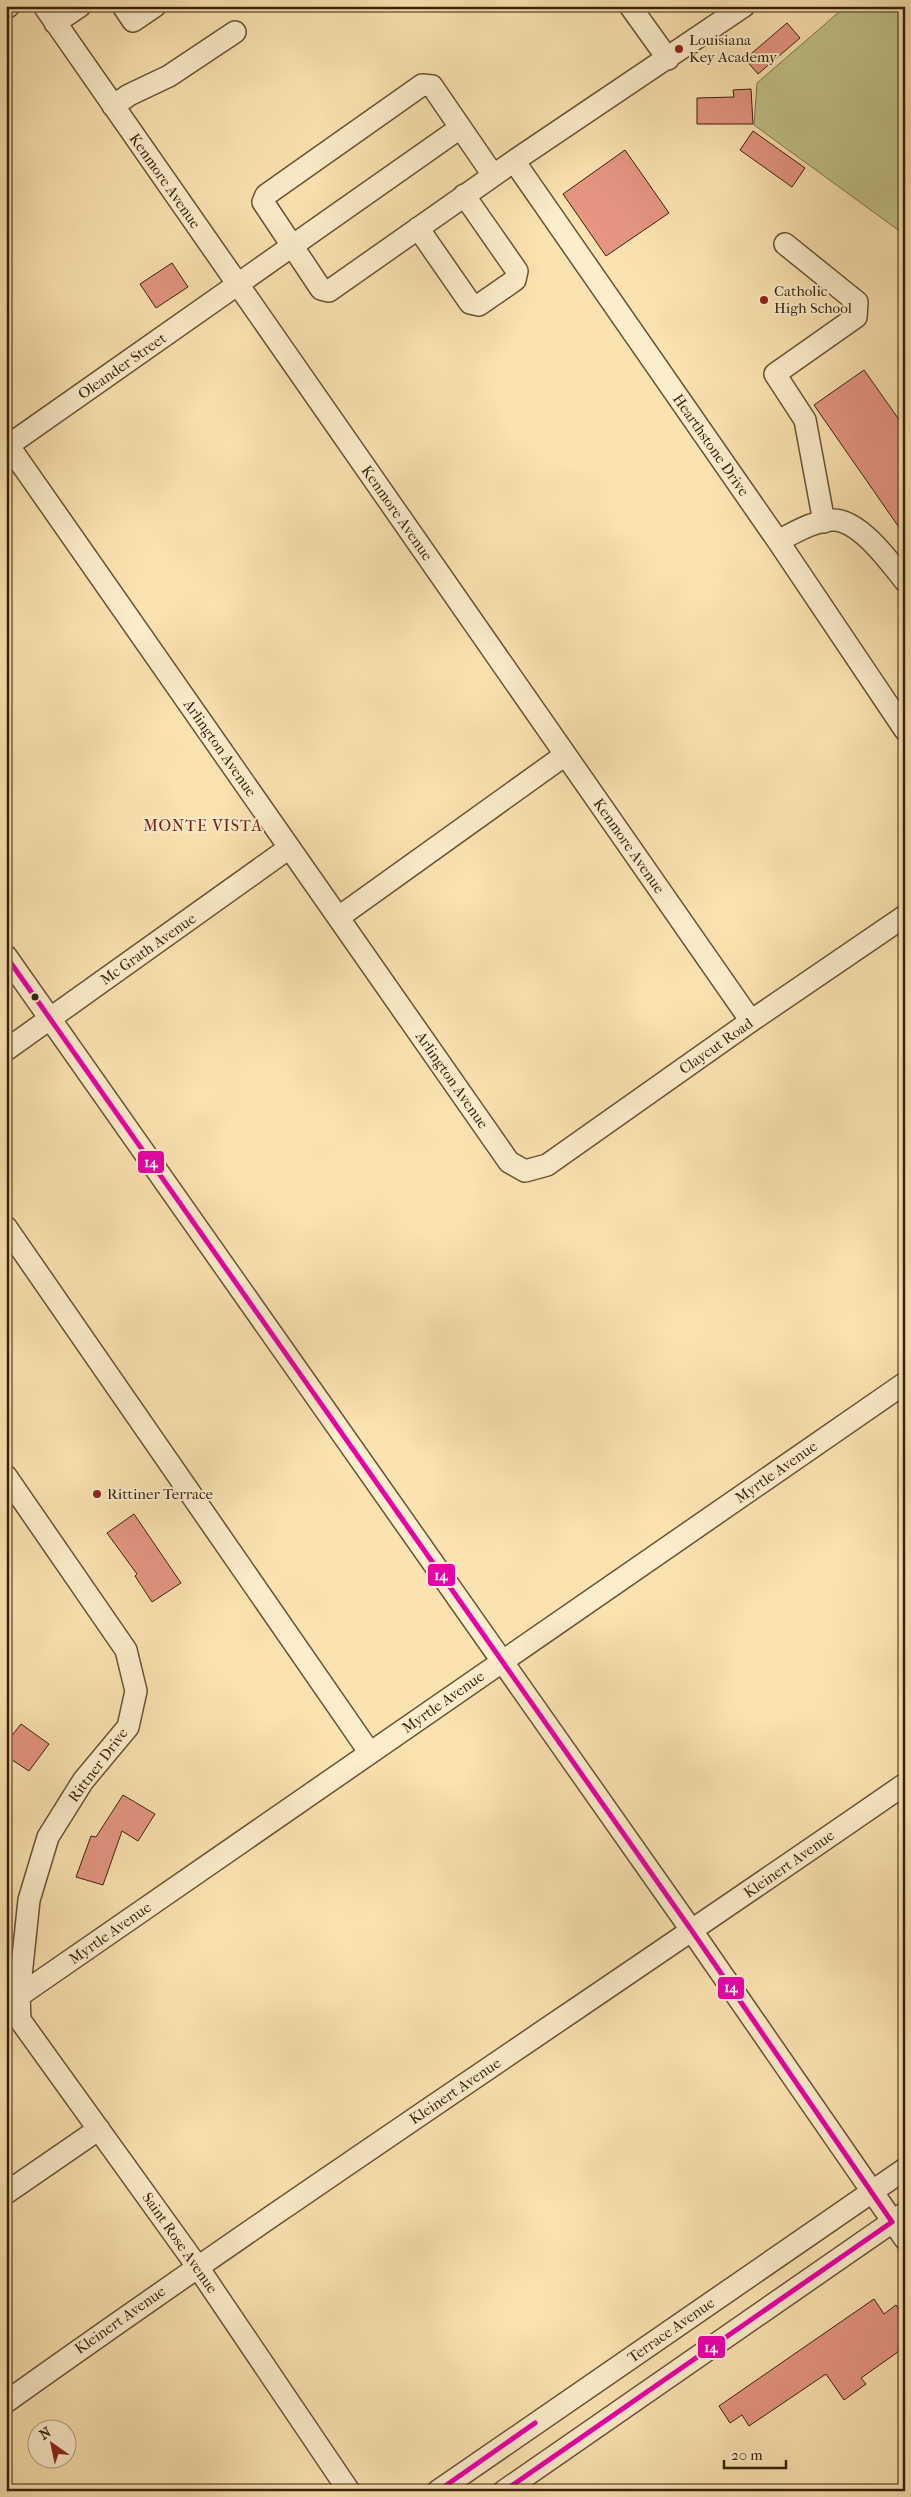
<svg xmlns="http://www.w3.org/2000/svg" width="911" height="2497" font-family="'IM FELL French Canon',serif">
	<rect width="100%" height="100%" fill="#fbe3b1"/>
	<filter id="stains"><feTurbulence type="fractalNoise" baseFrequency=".004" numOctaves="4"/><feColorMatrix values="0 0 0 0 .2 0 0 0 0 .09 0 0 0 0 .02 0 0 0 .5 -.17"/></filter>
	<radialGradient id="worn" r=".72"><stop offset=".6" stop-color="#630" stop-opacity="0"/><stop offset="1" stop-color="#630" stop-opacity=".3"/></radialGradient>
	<path fill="#c1c389" stroke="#7c724a" d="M846,6H905V235L754,125L757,83Z"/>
	<path fill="#e69682" stroke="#37210b" d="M787,23L800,38L758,74L745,59Z
		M751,89L753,124H697V98L734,97L733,90Z
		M753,131L805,168L792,187L740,150Z
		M625,150L669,213L606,256L563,194Z
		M172,263L188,287L156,308L140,284Z
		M864,370L905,428V536L814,405Z
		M134,1514L181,1583L152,1602L135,1576L137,1574L107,1533Z
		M21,1724L49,1744L29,1771L6,1756V1743Z
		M123,1795L155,1814L138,1841L122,1831L103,1885L76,1877L91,1836L96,1837Z
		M874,2299L884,2314L896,2305L905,2318V2347L861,2378L866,2384L844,2400L826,2374L749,2426L742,2415L730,2423L719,2406Z"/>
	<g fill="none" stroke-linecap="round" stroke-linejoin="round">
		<g stroke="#685234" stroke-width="24">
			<path id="minor" d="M44,6L751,1021
				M123,6L133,21L155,6
				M630,6L668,59
				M6,8L9,6
				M55,23L80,6
				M113,106L129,95L169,76L235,32
				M514,161L778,541L905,730
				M493,175L432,86L422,85L266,195L263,202L321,289L329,291L514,161L744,6
				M418,228L470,303L479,305L515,280L517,271L464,195
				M785,244L857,302L856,317L775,374L805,420L824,522
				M6,442L509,1162L525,1171L547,1165L751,1021L905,916
				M6,447L460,128
				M778,541C794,533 813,521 832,520C859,519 889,561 905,581
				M339,917L565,755
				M6,956L692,1931L905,2239
				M6,1050L289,848
				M6,1227L370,1753
				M6,1476L126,1650L136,1691L128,1727L83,1781L48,1837L29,1900L19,1995L20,2020L197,2266L349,2491
				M13,2000L905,1383
				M6,2193L99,2129
				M6,2402C302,2191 606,1991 905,1784
				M438,2491L905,2169
				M504,2491L905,2213"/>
		</g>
		<use href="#minor" stroke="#fcedcc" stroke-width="21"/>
		<g stroke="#fcedcc" stroke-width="9">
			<path id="bus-1" d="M6,956L692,1931L892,2222L504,2491
				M438,2491L535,2423"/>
		</g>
		<use href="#bus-1" stroke="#e700a8" stroke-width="5"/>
	</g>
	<g fill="#8f2418" stroke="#fcedcc" stroke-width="2">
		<circle cx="679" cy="49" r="5"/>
		<circle cx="764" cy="300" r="5"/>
		<circle cx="97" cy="1494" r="5"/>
	</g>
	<circle fill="#37210b" stroke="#fcedcc" stroke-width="2" cx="35" cy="997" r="4.5"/>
	<g text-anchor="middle" stroke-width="4" stroke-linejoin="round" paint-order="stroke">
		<g font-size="15" fill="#37210b" stroke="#fcedcc" text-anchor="start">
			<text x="689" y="45">Louisiana<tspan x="689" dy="17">Key Academy</tspan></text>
			<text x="774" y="296">Catholic<tspan x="774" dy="17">High School</tspan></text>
			<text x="107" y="1499">Rittiner Terrace</text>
		</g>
		<g font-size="15" fill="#37210b" stroke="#fcedcc">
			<text transform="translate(165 181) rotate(55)" y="5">Kenmore Avenue</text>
			<text transform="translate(122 366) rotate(-35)" y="5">Oleander Street</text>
			<text transform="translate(711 445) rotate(55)" y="5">Hearthstone Drive</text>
			<text transform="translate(397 513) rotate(55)" y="5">Kenmore Avenue</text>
			<text transform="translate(220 748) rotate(55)" y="5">Arlington Avenue</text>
			<text transform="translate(629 846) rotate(55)" y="5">Kenmore Avenue</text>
			<text transform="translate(148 949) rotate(-35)" y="5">Mc Grath Avenue</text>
			<text transform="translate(716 1046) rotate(-35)" y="5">Claycut Road</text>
			<text transform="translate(452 1080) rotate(55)" y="5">Arlington Avenue</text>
			<text transform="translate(776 1472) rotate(-35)" y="5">Myrtle Avenue</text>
			<text transform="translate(443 1702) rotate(-35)" y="5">Myrtle Avenue</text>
			<text transform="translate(98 1765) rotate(-53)" y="5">Rittner Drive</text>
			<text transform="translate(789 1864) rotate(-35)" y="5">Kleinert Avenue</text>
			<text transform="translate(110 1933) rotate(-35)" y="5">Myrtle Avenue</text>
			<text transform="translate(455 2091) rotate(-34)" y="5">Kleinert Avenue</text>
			<text transform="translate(180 2243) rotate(55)" y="5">Saint Rose Avenue</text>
			<text transform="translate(120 2320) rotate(-35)" y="5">Kleinert Avenue</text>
			<text transform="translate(671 2330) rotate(-35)" y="5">Terrace Avenue</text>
		</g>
		<g font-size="16" letter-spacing="1" fill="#7a1f14" stroke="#fcedcc">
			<text x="203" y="831">MONTE VISTA</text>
		</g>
	</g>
	<g stroke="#fcedcc" stroke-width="2">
		<rect x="137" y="1150" width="28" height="24" rx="5" fill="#e700a8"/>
		<rect x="427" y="1563" width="29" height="24" rx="5" fill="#e700a8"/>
		<rect x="717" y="1976" width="28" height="24" rx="5" fill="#e700a8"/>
		<rect x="697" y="2335" width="29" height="24" rx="5" fill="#e700a8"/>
	</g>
	<g font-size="14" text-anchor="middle" font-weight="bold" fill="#fff">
		<text x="151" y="1167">14</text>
		<text x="441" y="1580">14</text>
		<text x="731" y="1992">14</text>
		<text x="711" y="2352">14</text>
	</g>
	<rect width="911" height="2497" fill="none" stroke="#fbe3b1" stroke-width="25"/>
	<rect x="8" y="8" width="896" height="2482" fill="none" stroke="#37210b" stroke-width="2.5"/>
	<rect x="12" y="12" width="886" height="2472" fill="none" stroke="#37210b"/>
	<g transform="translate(52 2444) rotate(327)"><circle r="24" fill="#fcedcc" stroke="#ad9b7f"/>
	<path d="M0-4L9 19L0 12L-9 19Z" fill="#8f2418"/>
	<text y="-8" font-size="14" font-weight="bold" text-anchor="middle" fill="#37210b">N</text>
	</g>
	<path d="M724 2460v8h62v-8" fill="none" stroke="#37210b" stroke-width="2.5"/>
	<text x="731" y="2460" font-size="15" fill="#37210b" stroke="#fcedcc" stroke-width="4" paint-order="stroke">20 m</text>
	<rect width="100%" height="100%" filter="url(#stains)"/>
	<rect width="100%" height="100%" fill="url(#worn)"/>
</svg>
